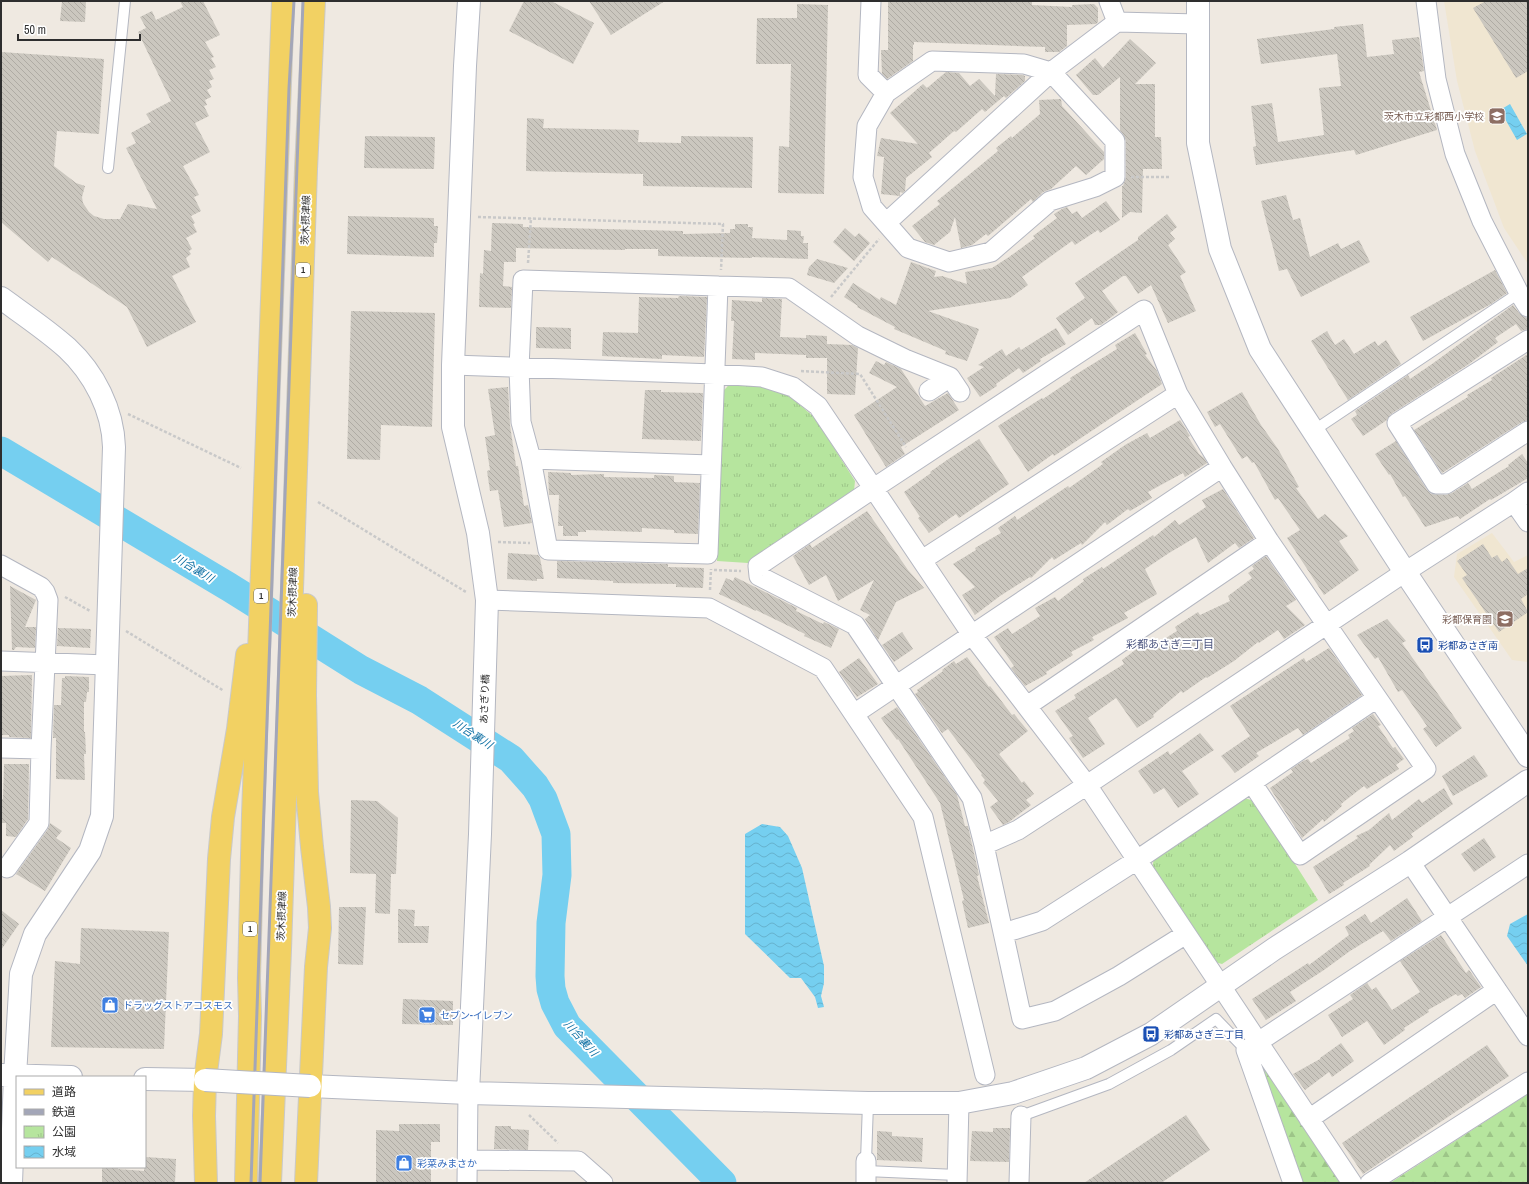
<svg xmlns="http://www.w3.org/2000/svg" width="1529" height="1184" font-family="'Archivo Narrow','Noto Sans JP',sans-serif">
	<defs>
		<pattern id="forest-firs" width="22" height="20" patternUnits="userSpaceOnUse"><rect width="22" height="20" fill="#b6e59e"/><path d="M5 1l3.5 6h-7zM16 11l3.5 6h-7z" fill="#9dc588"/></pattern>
		<pattern id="park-tufts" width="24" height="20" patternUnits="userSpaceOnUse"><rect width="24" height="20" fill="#b6e59e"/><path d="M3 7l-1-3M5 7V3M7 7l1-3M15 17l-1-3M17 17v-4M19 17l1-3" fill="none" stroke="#9dc588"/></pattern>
		<pattern id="water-waves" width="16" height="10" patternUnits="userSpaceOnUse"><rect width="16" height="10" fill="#75cff0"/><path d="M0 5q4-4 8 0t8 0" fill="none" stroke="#66b2ce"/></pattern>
		<pattern id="building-back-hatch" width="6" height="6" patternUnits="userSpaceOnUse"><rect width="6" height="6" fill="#cbc7bf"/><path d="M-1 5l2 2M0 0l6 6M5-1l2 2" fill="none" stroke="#afaba4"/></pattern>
	</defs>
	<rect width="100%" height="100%" fill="#efe9e1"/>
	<path fill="#f0e6d1" d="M1444,1H1528V264L1504,228L1475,151L1457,81Z
		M1492,533L1514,562L1528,555V662L1512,660L1454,577L1457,554Z"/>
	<path fill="url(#forest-firs)" d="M1257,1055L1344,1183H1302Z
		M1528,1094V1183H1390Z"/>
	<path fill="url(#park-tufts)" d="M730,384L763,386L791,397L815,418L855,481L854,491L748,563L717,561L723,391Z
		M1244,798L1255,801L1318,900L1222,964L1211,961L1152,871L1154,857Z"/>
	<path fill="url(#water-waves)" d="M1510,104L1527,134L1517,140L1500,110Z
		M762,824L780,827L788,836L802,868L824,966V983L821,996L824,1007L818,1008L815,997L801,978H790L745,934V834Z
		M1528,914V966L1507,936L1510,924Z"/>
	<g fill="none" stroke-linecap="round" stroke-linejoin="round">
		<path stroke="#75cff0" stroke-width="29" d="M1,451L229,587L361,670L419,700L511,759L535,786L543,799L556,834L557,875L551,923L550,976L551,989L555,1003L567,1026L722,1183"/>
	</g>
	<path fill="url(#building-back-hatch)" d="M62,1H86L85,22L60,21Z
		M180,1H203L220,35L205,42L214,57L211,58L216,67L209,70L214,79L209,81L212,87L207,90L211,97L205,100L207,105L204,106L209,116L195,123L210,152L183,166L199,195L194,197L201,211L191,216L195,223L193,224L197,232L186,238L192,249L189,251L191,254L186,258L190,267L172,276L196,322L147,347L127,307L52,257L48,262L1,222V52L104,59L99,134L57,131L54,166L76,183L85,186L82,197L83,203L89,212L94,216L104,219H120L128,204L157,209L126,148L136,143L131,133L151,122L146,114L171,101L138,32L146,28L140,17L152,11L156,20L183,7Z
		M524,1H551L594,23L573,64L509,31Z
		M589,1H665L611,35Z
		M888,1H1032V5L1072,7V5L1094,4L1098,8V22L1096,24L1067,25V46L1059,52H1045V47L914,42V45H913V61L887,79L882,74L881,50H888Z
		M1486,1H1528V71L1516,78L1473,8Z
		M797,4L828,5L824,194L778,193L779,146L789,147L791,64H756L757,18H797Z
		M1363,24L1367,57L1394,54L1392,40L1419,37L1424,71L1419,72L1437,130L1356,155L1354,150L1256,165L1253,147L1256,146L1251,106L1272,103L1278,142L1324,135L1319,88L1341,86L1337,54L1261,64L1257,39L1334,29V27Z
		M1130,39L1156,63L1135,84H1155V137H1161L1162,169H1143L1142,213L1130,212L1122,218V186H1123L1126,177V141L1123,134L1120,130V77L1098,95H1093L1076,75L1095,58L1103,68Z
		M946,72L959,73L970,86L979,79L995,96L996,74L1022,75L1025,76V81L1006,98L1004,96L985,112L982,109L956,132L954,131L929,153L932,157L906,178L905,191L903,193L900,192V196L881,194L884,157L877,156L881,138L918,144L890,113L923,84L927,88Z
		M1061,99L1062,106L1104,152V159L1086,175L1076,166L1051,189L1043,192L1033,202L1031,199L988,236L986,234L972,245L961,248L955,217L950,232L934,245L925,242L912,226L940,204L937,201L998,151L996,148L1011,136L1012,138L1040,114L1039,100Z
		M527,118L544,119L543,128L639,130L638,142L681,143V136L753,137L752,188L643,186V174L526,171Z
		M365,136L435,137L434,169L364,168Z
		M1286,195L1293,220L1300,218L1310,257L1338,243L1341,249L1359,240L1370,262L1301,297L1287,269L1279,271L1261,201Z
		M1106,201L1120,220L1100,233L1098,230L1075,245L1072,241L1022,277L1028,285L1010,298L928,311L979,329L967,361L945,354L946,351L894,329L895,327L857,307L858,306L844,297L853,283L880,300L881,297L896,305L911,262L936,271L934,277L942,276L967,284L965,272L992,268L1009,257L1035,238L1033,236L1057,218L1054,214L1062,209L1067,207L1072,214L1077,211L1082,218Z
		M1167,214L1177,227L1170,233L1175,239L1168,245L1186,272L1180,276L1196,311L1168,323L1151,285L1138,294L1126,276H1123L1102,291L1118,312L1101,325H1095L1092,318L1068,335L1056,318L1085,298L1075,283L1138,240V237Z
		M348,216L434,218V226H438L437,243H434V257L347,254Z
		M492,223L523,224V227L683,231V234L730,233V229H735V224H748V227H753L752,238L787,240V230L801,231V236H804L803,243H808V259L752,257V258L658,256V249H625V250L516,248V262H504L503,286L512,287L511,308L479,307L480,273L483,274L484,250L491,251Z
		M845,228L855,237L859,233L870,243L854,261L833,242Z
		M817,259L848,268L834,283L807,275L809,267Z
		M1495,270L1507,293L1491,304L1423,341L1410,317Z
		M679,296L707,297L704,357L662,355V359L602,356L603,332L638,333L639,297L678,298Z
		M762,298L782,299L780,337L806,338V335L827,336V344L852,345L858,348L855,395L827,394V358H806V355L755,353V360L732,359L734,321H731L732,300L762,302Z
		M1513,305L1519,313L1528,319V329L1521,331L1516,324L1495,338L1498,342L1469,364L1391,414L1387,420L1363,436L1351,419L1357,415L1355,411L1408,375L1410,379L1432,364Z
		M351,311L435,313L432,427L381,425L380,460L347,459Z
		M536,327L571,328V349L536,348Z
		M1056,328L1066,344L1040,359L1041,361L1023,373L1019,368L996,384L997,386L980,397L967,378L984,367L978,365L1002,349L1006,356L1019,347L1021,350Z
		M1327,331L1335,345L1344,339L1354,354L1375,341L1378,346L1386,340L1401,364L1348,400L1311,341Z
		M1135,333L1147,354L1145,355L1157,371L1162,384L1054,456L1053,454L1028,472L998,426L1042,398L1043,399L1071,380L1070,378L1117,349L1115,345Z
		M1528,354V420L1522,422L1442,473L1414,430L1468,397L1467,395L1492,380L1491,378Z
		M876,361L884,365L886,362L901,369L925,406L948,393L959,410L901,447L905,454L886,467L854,415L897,387L869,373Z
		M508,387L510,425L516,466H518L524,506L528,505L532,523L504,527L498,490L490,491L487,471L490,470L485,437L495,435L488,389Z
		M645,390H661V392L703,393L701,441L642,439Z
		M1242,392L1261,425L1278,449L1299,487L1296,488L1318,519L1325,514L1348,536L1339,541L1359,570L1324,595L1287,538L1300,530L1278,498L1275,500L1254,462L1252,463L1247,456L1242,459L1220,424L1215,427L1207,412Z
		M1180,420L1190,436L1188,437L1199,454L1204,458L1207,463L1185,477L1183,473L1148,492L1152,498L1130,511L1128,509L1107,525L1105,522L1082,545L1081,543L1054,560L1052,557L1031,578L1030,577L1000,596L975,615L962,595L975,587L953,564L976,550L975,548L1001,533L998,528L1015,516L1017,520L1068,486L1069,488L1103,464L1101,462L1125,445L1147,433L1150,438Z
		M979,439L1009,484L959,518L956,514L929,533L918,518L920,517L904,492L931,473L930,472L947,460Z
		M1396,441L1427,490L1431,494L1446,495L1452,493L1468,483L1472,489L1509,466L1508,465L1522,454L1528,463V478L1491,500L1490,499L1460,519L1458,516L1425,527L1405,496L1403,497L1390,474L1389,475L1375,454Z
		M548,472L571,473V475L604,474V477L654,478V475L674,476V482L700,483L698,534L674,533V530L642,528V532L586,530V532H578V536H563V526H558L559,495H549Z
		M1223,489L1254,538L1239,548L1235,543L1208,563L1196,537L1169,553L1145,569L1157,594L1124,613L1128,618L1092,637L1094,640L1071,652L1073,655L1046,672L1047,674L1025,686L1011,668L1014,666L994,637L1008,628L1012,634L1040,616L1035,608L1055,597L1058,601L1084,581L1083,579L1102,567L1103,569L1153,535L1154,537L1175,520L1179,525L1206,507L1202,500Z
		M867,511L908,570L924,588L896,602L878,640L865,619L870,615L860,610L874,580L838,601L826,575L809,585L793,556L810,544L812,548Z
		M1483,544L1492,558L1497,555L1502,562L1507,558L1518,574L1528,568V594L1521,599L1528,612L1499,632L1462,578L1467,575L1457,561Z
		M508,553L538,555L540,558L544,579H537V581L507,579Z
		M1266,556L1296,600L1286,606L1305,625L1284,639L1278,630L1259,643L1258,642L1234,661L1207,678L1206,677L1183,693L1181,691L1153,715L1154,717L1137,728L1116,698L1088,718L1105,744L1083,758L1069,738L1073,736L1055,711L1076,698L1074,695L1124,664L1122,660L1146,642L1150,648L1177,631L1175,627L1198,612L1200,615L1230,601L1228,596L1252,578L1248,573L1254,569L1252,566Z
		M557,561L668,564V567L704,568L703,588L676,587V584L613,583V581L557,578Z
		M735,577L797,608L796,611L823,624L824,622L839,629L831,648L804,636L805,634L756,610V611L719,594L726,578L733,581Z
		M10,586L36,600L25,627H36L35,648L16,647L14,650H12Z
		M1387,619L1406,641L1402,643L1462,728L1436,747L1423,729L1427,726L1402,690L1398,692L1378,657L1375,659L1357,635Z
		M58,628L91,629L90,648L57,646Z
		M902,632L913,649L894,662L882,645Z
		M1329,648L1362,695L1303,735L1298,728L1256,753L1259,756L1235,773L1221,756L1250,736L1230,706L1304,658L1306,662Z
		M967,657L989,687L990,686L1012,715L1014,714L1028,731L999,754L1022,783L1024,781L1034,794L1026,800L1031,805L1009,822L1003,825L990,807L998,801L983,783L985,780L981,775L982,774L948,729L942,733L915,694L918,692L917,690L943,671L942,670L954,661L956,664Z
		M859,658L878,684L857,697L839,672Z
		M32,675L31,738L9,737V735H1V676Z
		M65,676L89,677V692H87L86,702H84V732H85L86,754H84L85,780L56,779V738H53L54,705H61L62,678H65Z
		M897,707L957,795L965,826H968L971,840L979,875L977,876L989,923L968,928L962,901L964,900L940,803L898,739L897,740L881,718Z
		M1373,714L1381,725L1378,726L1393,748L1395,747L1404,759L1396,765L1399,769L1367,789L1364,786L1341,804L1342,806L1324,822L1323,819L1302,838L1270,788L1293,772L1291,769L1303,761L1308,759L1311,763L1350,738L1348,735L1354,731L1352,728Z
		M1200,733L1214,750L1182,771L1199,794L1178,808L1164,788L1154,794L1138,771L1168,751L1170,755Z
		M1474,755L1488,776L1453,796L1442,776Z
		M4,764H29L28,819L16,837L6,836V823H1V799H3Z
		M1444,788L1453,804L1411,834L1413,837L1394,851L1390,845L1369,865L1370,866L1343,883L1344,885L1329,894L1313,867L1358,838L1356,836L1369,830L1389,813L1392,820L1419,799L1422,803Z
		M351,800L377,801L398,818L396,874H391L390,914L375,913L376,874L350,873Z
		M50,823L62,831L56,838L71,848L45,891L16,874L48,829Z
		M1484,838L1496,857L1474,872L1461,854Z
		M1407,898L1422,921L1391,941L1383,931L1350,951L1324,970L1290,992L1296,1001L1266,1020L1252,999L1308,963L1309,965L1349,935L1345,927L1365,914L1371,923Z
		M339,907H366L363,965L338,964Z
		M398,909L415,910L414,926H429L428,943H398Z
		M1,910L19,924L1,950Z
		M81,928L169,932L164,1049L51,1047L55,961L80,964Z
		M1441,935L1466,973L1469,970L1481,987L1465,998L1462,994L1458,996L1456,994L1428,1010L1429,1012L1404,1028L1405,1030L1384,1045L1367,1021L1342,1037L1328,1015L1353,999L1350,995L1367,983L1372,990L1376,987L1392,1010L1420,992L1400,961Z
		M403,999L453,1001V1025L402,1024Z
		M1341,1043L1354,1061L1332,1077L1329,1072L1305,1090L1293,1074L1320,1059V1058Z
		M1487,1045L1509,1076L1363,1174L1342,1143Z
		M1186,1115L1210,1150L1161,1183H1084Z
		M399,1124H440V1142H431V1183H376V1130L399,1131Z
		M495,1126H511V1129L529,1130L528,1150L494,1149Z
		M993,1128H1010L1009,1162L970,1161L972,1131L993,1132Z
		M877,1131L892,1132V1136L923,1138L922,1162L877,1160Z
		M145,1157L176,1159L175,1183H102V1167H118V1169L144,1171Z"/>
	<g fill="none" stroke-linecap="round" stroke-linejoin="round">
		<g stroke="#b4b7c1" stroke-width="12">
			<path id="lane" d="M108,168L125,1
				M1313,431L1519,293
				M1021,1116L1109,1084L1171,1050L1216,1019L1246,1050
				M866,1161L868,1103
				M866,1171L957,1175"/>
		</g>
		<g stroke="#b4b7c1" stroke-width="21">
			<path id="street" d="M871,1L868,75L886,93
				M1109,1L1117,22
				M1426,1L1436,79L1455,154L1482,221L1519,293L1528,307
				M932,61L1024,64L1051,72L1115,141V177L1095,187L1050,201L991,252L949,262L908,248L872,207L863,177L867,126L886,93Z
				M886,223L1051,72L1117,22L1198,24
				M523,280L718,286L708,554L548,550L531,459L521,422L519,368Z
				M718,286L789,288L858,336L905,359L950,377L960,392
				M1528,340L1397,423L1436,484H1446L1528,431
				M453,365L715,374L762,377L793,387L818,406L972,635L1087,785L1352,1183
				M929,391L950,377
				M531,459L711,465
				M1528,492L1514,502L1528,522
				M922,560L1178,394
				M1,565L41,587L45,592L48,600L41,749L1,748
				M487,600L709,608L823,668L923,817L985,1075
				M1,661L107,665
				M1027,706L1269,541
				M854,714L1222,467
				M984,845L1018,830L1087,785L1405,572L1514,502
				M1410,862L1528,1036
				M7,868L39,823L41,749
				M1004,933L1042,921L1137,860L1377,698
				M1186,934L1119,976L1055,1011L1022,1019L984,845L972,798L855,625L759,576L758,566L874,488L1144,310L1178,394L1222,467L1269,541L1426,769L1300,855L1252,783
				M1309,1119L1497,990
				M467,1160L578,1161L603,1183
				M467,1183L468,1093
				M866,1183V1161
				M957,1183L959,1103
				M1019,1183L1021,1116
				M1293,1183L1246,1050L1528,864
				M1370,1183L1528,1082"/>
		</g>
		<g stroke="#b4b7c1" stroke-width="24">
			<path id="secondary" d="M1198,1V143L1220,249L1260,349L1405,572L1528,756
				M1,298C23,314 47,330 67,348C94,373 113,410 114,447L102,816L90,851L35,934L21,974L15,1076L11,1183
				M1,1075L71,1077
				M145,1079L205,1080
				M310,1086L468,1093L868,1103H959L1013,1093L1086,1068L1151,1034L1274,949L1410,862L1528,781
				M468,1093L480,834L487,600L478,533L453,427V365L465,66L469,1"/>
		</g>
		<g stroke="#c9c9c9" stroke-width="24">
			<path id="primary" d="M306,605L305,695L307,792L312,847L319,907L320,928L316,967L306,1183
				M206,1183L204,1116L205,1080L211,1034L219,859L223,817L238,729L247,655
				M246,1183L250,1016L249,978L253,815L283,1
				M270,1183L280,950L306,169L314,1"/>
		</g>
		<path stroke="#c9c9c9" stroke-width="2.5" stroke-dasharray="3 2" stroke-linecap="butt" d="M1131,177H1171
			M478,217L723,224L721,270
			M528,263L531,218
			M831,297L879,239
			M801,371L860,374L906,447
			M128,414L241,468
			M318,502L466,592
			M498,542L530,543
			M714,570L741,571
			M710,590L711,569
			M65,597L90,611
			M126,631L224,691
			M529,1115L558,1143"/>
		<use href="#lane" stroke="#fff" stroke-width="10"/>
		<use href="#street" stroke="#fff" stroke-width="19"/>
		<use href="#secondary" stroke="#fff" stroke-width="22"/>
		<use href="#primary" stroke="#f2d163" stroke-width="22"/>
		<path stroke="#a3a6b8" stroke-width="3" d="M251,1183L289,88L294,1
			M260,1183L303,1"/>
		<g stroke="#b4b7c1" stroke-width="24" stroke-linecap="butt">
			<path id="secondary-bridge" d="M205,1080L310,1086"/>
		</g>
		<use href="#secondary-bridge" stroke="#fff" stroke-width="22"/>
	</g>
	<defs>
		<g id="school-square" transform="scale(0.9)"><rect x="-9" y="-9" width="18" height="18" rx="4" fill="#8d6e63" stroke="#fff"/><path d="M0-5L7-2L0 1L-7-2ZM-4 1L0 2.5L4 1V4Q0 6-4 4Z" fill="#fff"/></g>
		<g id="bus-square" transform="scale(0.9)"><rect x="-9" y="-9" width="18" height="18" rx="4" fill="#1a4fb4" stroke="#fff"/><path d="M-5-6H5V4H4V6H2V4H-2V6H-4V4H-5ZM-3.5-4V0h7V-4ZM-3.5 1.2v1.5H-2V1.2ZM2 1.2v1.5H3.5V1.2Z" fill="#fff"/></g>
		<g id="shop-square" transform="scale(0.9)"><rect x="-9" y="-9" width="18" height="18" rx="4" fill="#3f7fe0" stroke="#fff"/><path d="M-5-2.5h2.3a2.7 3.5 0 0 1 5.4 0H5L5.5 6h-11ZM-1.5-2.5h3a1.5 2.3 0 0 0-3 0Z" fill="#fff"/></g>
		<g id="supermarket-square" transform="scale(0.9)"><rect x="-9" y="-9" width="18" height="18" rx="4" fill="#3f7fe0" stroke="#fff"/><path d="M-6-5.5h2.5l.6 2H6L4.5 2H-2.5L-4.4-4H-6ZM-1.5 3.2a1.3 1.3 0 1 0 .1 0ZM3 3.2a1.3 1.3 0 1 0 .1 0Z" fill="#fff"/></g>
	</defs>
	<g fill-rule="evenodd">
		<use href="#school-square" x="1497" y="116"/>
		<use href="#school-square" x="1505" y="619"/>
		<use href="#bus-square" x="1425" y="645"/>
		<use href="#shop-square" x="110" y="1005"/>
		<use href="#supermarket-square" x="427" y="1015"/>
		<use href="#bus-square" x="1151" y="1034"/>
		<use href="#shop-square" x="404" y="1163"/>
	</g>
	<g text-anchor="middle" stroke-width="3.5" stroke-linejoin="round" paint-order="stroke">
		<g fill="#fff" stroke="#6d6d6d" stroke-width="1">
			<rect x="296" y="263" width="14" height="14" rx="3"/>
			<rect x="254" y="589" width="14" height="14" rx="3"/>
			<rect x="243" y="922" width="14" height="14" rx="3"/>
		</g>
		<g font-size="9" font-weight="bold" fill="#2e2e2e">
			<text x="303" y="273">1</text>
			<text x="261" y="599">1</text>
			<text x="250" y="932">1</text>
		</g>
		<g font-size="10" fill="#785e54" stroke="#fff" text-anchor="end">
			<text x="1484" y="120">茨木市立彩都西小学校</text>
			<text x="1492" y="623">彩都保育園</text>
		</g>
		<g font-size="10" fill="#2e2e2e" stroke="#fff">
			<text transform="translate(305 220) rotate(-88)" y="4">茨木摂津線</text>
			<text transform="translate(292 592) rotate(-88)" y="4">茨木摂津線</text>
			<text transform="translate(484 699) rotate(-88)" y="4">あさぎり橋</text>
			<text transform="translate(281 916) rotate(-88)" y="4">茨木摂津線</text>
		</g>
		<g font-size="10" fill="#164399" stroke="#fff" text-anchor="start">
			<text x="1438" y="649">彩都あさぎ南</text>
			<text x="1164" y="1038">彩都あさぎ三丁目</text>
		</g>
		<g font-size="10" fill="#366cbe" stroke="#fff" text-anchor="start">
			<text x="123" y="1009">ドラッグストアコスモス</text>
			<text x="440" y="1019">セブン-イレブン</text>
			<text x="417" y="1167">彩菜みまさか</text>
		</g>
		<g font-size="11" font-style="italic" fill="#0d6fa3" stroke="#fff">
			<text transform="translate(194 568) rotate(31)" y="4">川合裏川</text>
			<text transform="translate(473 734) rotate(33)" y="4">川合裏川</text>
			<text transform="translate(581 1038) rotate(48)" y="4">川合裏川</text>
		</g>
		<g font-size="11" fill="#4d5680" stroke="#fff">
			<text x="1170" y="648">彩都あさぎ三丁目</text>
		</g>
	</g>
	<rect width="1529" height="1184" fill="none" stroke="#2e2e2e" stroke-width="4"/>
	<rect x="16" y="1076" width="130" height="92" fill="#ffffff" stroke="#ababab"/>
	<rect x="24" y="1089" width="20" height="6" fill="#f2d163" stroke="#ababab"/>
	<text x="52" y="1096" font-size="12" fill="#2e2e2e">道路</text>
	<rect x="24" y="1109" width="20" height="6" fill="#a3a6b8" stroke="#ababab"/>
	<text x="52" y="1116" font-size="12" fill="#2e2e2e">鉄道</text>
	<rect x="24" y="1126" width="20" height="12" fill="url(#park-tufts)" stroke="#ababab"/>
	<text x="52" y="1136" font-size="12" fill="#2e2e2e">公園</text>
	<rect x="24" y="1146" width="20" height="12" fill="url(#water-waves)" stroke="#ababab"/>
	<text x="52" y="1156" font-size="12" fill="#2e2e2e">水域</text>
	<path d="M18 34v6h122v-6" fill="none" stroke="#2e2e2e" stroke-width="2"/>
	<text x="24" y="34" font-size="12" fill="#2e2e2e" stroke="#ffffff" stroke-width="3" paint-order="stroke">50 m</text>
</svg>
